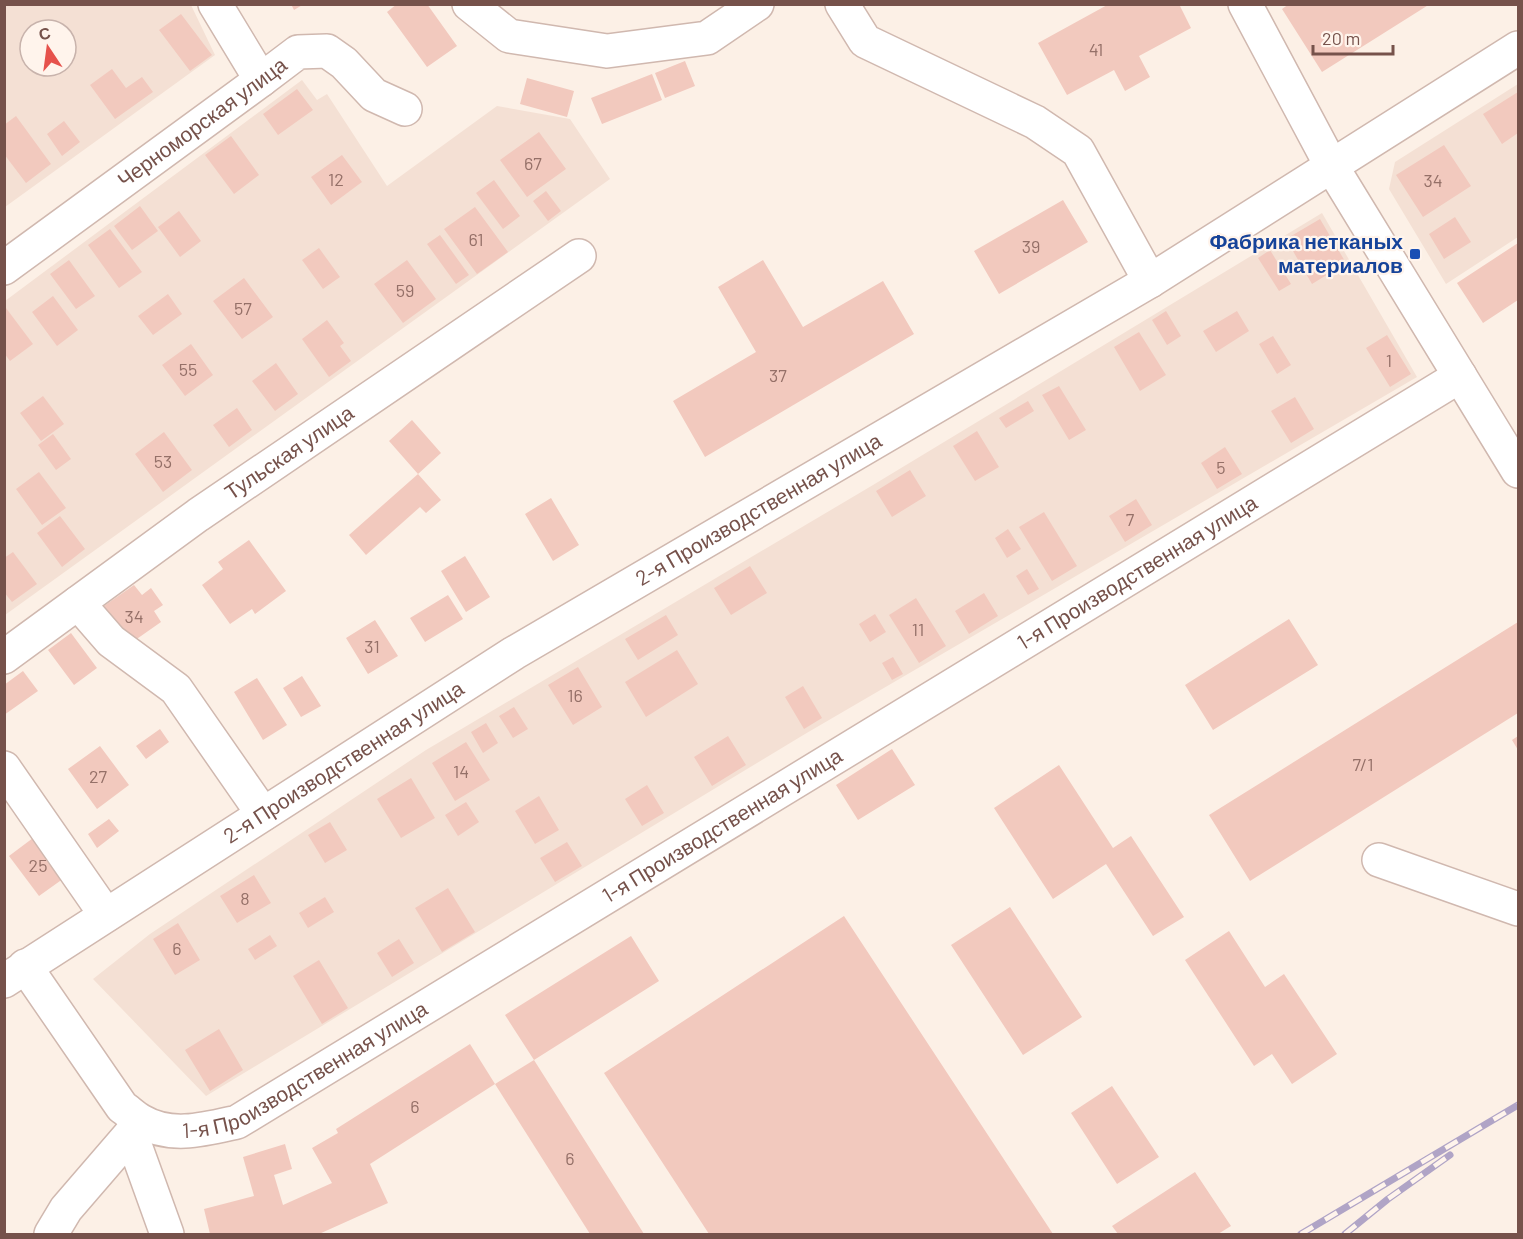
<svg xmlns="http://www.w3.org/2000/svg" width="1523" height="1239" font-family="Barlow,sans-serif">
	<rect width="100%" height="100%" fill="#fcf0e6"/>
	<path fill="#f4e0d4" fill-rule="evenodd" d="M5,5H191L215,55L5,207ZM30,30H66V66H30Z
		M302,80L317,100L327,94L387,186L497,106L570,119L610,179L5,615V301Z
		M1518,84V237L1446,284L1389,189L1395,162Z
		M1322,213L1417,377L805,734L206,1096L93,979L150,934L426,750L873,485Z"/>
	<path fill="#f2c9be" d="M291,4H304L294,10Z
		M397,4H427L457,46L427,67L387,12Z
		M1109,4H1179L1191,28L1139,56L1150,77L1125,91L1114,70L1067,95L1038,43Z
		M1289,4H1430L1322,72L1282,9Z
		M181,14L212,55L190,71L159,30Z
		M685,61L695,86L665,98L655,73Z
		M112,69L126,88L142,77L153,92L115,119L90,85Z
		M652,74L662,100L602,124L591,98Z
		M527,78L574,91L567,117L520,104Z
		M297,89L313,110L278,135L263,114Z
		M1518,92V133L1502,144L1483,114Z
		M16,116L51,164L26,183L4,154V125Z
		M64,121L80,142L62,156L47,134Z
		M539,132L566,169L527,197L500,160Z
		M231,136L259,175L234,194L205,155Z
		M1444,145L1471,186L1423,217L1396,175Z
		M342,155L362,182L331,205L311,177Z
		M494,180L520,216L503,229L476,193Z
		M546,191L561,211L548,221L533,201Z
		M1063,200L1088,242L999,294L974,251Z
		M140,206L158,231L132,250L114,226Z
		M475,207L508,252L477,274L444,229Z
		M179,211L201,241L180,257L158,227Z
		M1455,217L1471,242L1444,259L1429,234Z
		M1320,219L1346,263L1312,284L1286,239Z
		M110,229L142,272L119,288L88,245Z
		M440,235L469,275L456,284L427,244Z
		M1518,243V300L1483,323L1457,283Z
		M319,248L340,277L323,289L302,260Z
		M1270,250L1291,284L1279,291L1258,258Z
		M69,260L95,296L76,309L50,274Z
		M407,260L436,299L403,323L374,284Z
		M763,260L803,327L883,281L914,334L705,457L673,401L756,352L718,287Z
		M244,278L273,317L242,339L213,301Z
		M168,294L182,314L153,335L138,316Z
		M53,296L78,330L57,346L32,312Z
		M6,308L33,344L10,361L4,353V309Z
		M1166,311L1181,336L1167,345L1152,320Z
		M1237,311L1249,331L1216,352L1203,331Z
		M327,320L344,343L340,346L351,361L329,377L302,339Z
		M1139,332L1166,375L1140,391L1114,347Z
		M1387,335L1411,374L1390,387L1366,348Z
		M1273,336L1291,365L1277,374L1259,344Z
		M191,344L213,375L185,396L162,365Z
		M276,363L298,394L275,411L252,381Z
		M1059,386L1086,430L1069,440L1042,395Z
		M43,396L64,424L41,441L20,413Z
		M1295,397L1314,429L1291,443L1271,411Z
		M1028,401L1034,411L1006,428L999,418Z
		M237,408L252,430L229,447L213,425Z
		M412,420L441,453L418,474L389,441Z
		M977,431L999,467L975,481L953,446Z
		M164,432L192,470L163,492L135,454Z
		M53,434L71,459L56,470L38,445Z
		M1225,447L1242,474L1217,489L1201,463Z
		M910,470L926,496L892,517L876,491Z
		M39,472L66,508L42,525L16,489Z
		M418,474L441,500L426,513L420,507L366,555L349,535Z
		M551,498L579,545L553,561L525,514Z
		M1136,499L1152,525L1125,542L1109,516Z
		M1044,512L1077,566L1052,581L1019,527Z
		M60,516L85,549L62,567L37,533Z
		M1008,529L1021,549L1007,558L995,538Z
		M249,540L286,591L255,614L252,609L230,624L202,585L223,569L218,562Z
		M13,552L37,584L12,602L4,592V558Z
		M465,556L490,597L466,612L441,571Z
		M750,566L767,593L731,615L714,588Z
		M1027,569L1039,589L1028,595L1016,576Z
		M134,585L142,595L151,588L163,605L154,611L161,622L131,643L104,606Z
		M984,593L998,616L969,634L955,611Z
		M448,595L463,619L425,642L410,618Z
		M916,598L946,646L919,663L889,615Z
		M875,614L886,632L870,642L859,624Z
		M666,615L678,635L638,660L625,639Z
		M1289,619L1318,665L1213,730L1185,685Z
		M375,620L398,656L368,674L346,638Z
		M1518,622V713L1250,881L1209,815Z
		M71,633L97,668L74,685L48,650Z
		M677,650L698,684L646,717L625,682Z
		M893,657L903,674L892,680L882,663Z
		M578,667L602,707L573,725L548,685Z
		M23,671L38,691L4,715V685Z
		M302,676L321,706L301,717L283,688Z
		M257,678L287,725L263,740L234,692Z
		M803,686L822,718L804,729L785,697Z
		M514,707L528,729L513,738L499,716Z
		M486,723L498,743L483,753L471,732Z
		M160,729L169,742L146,759L136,746Z
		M728,736L746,765L712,786L694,757Z
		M1518,736V750L1512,740Z
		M466,742L490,780L455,801L432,763Z
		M100,746L129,785L97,809L68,769Z
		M892,749L915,785L858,820L836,785Z
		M1059,765L1113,848L1131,836L1184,917L1153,936L1106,864L1053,899L994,808Z
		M411,778L435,818L401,838L377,799Z
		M647,785L664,813L642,826L625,799Z
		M539,796L559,830L535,844L515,811Z
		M466,802L479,822L458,836L445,815Z
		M109,819L119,831L97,848L88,834Z
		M330,822L347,850L325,863L308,835Z
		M37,835L67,876L39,896L9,856Z
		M567,842L582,866L555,882L540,858Z
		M254,875L271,903L237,923L220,896Z
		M448,888L475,932L442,952L415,908Z
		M325,897L334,912L308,928L299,913Z
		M1010,907L1082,1017L1023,1055L951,945Z
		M844,916L1053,1234H709L604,1073Z
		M178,923L200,960L175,975L153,939Z
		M1229,931L1265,987L1284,974L1337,1054L1292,1084L1272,1054L1254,1066L1185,960Z
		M270,935L277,946L255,960L248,949Z
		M631,936L659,981L534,1060L505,1015Z
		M399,939L414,963L392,977L377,953Z
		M319,960L348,1008L322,1024L293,976Z
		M219,1029L243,1070L210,1091L185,1050Z
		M470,1044L495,1084L370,1164L388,1203L319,1234H210L204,1209L254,1196L243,1157L285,1144L292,1169L274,1175L283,1205L332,1183L312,1148L338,1133L336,1129Z
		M534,1060L644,1234H590L495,1084Z
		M1112,1086L1159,1157L1117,1184L1071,1113Z
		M1195,1172L1231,1226L1218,1234H1118L1112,1226Z"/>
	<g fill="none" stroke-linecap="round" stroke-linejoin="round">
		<g stroke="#d0b8af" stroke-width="36">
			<g id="minor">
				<path d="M215,4L261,80"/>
				<path d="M469,4L509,36L607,51L707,38L757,4"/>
				<path d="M842,4L865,41L1035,122L1078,151L1150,281"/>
				<path d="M1245,4L1332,167L1518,471"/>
				<path id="s1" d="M4,268L261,80L298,52L327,51L344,63L374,95L405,109"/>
				<path d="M78,603L111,641L176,689L263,814"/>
				<path id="s2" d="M4,657L198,515L579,256"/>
				<path d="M4,768L106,915"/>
				<path d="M1379,860L1518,909"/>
				<path id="s3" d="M25,966L122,1107C128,1111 134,1117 141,1121C171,1139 206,1129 237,1122L1460,376"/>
				<path id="s4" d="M4,981L514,653L1150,281L1518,48"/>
				<path d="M131,1134L167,1234"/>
				<path d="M51,1234L66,1209L141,1122"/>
			</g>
		</g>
		<use href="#minor" stroke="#fff" stroke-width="33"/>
		<g stroke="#b0a4c6" stroke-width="7">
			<path id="rail" d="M1301,1234L1518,1105
				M1345,1234L1388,1199L1450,1155"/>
		</g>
		<use href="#rail" stroke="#fff4ec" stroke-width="4.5" stroke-dasharray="14" stroke-linecap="butt"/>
	</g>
	<rect fill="#1a4fb4" stroke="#fff4ec" stroke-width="2" x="1409" y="248" width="12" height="12" rx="3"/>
	<g text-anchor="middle" stroke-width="4.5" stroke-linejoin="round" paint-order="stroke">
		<g font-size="18" fill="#957068">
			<text x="1096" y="56">41</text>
			<text x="533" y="170">67</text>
			<text x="336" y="186">12</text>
			<text x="1433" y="187">34</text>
			<text x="476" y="246">61</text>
			<text x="1031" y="253">39</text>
			<text x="405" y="297">59</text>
			<text x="243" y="315">57</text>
			<text x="1389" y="367">1</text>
			<text x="188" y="376">55</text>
			<text x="778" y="382">37</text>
			<text x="163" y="468">53</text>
			<text x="1221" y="474">5</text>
			<text x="1130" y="526">7</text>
			<text x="134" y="623">34</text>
			<text x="918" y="636">11</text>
			<text x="372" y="653">31</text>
			<text x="575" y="702">16</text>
			<text x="1363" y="771">7/1</text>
			<text x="461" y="778">14</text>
			<text x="98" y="783">27</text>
			<text x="38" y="872">25</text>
			<text x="245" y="905">8</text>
			<text x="177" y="955">6</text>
			<text x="415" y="1113">6</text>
			<text x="570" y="1165">6</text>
		</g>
		<g font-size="21" fill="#76524b" stroke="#fff4ec">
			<text dy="7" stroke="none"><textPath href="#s1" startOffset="246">Черноморская улица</textPath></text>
			<text dy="7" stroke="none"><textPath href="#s2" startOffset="351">Тульская улица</textPath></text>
			<text dy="7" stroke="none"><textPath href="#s4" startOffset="890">2-я Производственная улица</textPath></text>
			<text dy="7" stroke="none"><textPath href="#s3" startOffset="1348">1-я Производственная улица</textPath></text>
			<text dy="7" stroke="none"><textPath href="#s4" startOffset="404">2-я Производственная улица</textPath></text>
			<text dy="7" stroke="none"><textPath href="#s3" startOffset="862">1-я Производственная улица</textPath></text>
			<text dy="7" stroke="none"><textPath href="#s3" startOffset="376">1-я Производственная улица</textPath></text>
		</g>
		<g font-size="21" font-weight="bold" fill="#164399" stroke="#fff4ec" text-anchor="end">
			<text x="1403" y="249">Фабрика нетканых<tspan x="1403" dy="24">материалов</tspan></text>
		</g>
	</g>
	<rect width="1523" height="1239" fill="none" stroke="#76524b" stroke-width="12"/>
	<g transform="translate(48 48) rotate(347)"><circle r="28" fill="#fff4ec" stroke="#c8b3ac" stroke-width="1.5"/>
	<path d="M0-4.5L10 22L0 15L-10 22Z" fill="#e6524c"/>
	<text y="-9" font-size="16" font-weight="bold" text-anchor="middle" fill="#76524b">С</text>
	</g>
	<path d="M1313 45v9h80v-9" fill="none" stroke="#76524b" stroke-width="3"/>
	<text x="1322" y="45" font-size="18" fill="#76524b" stroke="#fff4ec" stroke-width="4.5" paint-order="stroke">20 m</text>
</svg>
